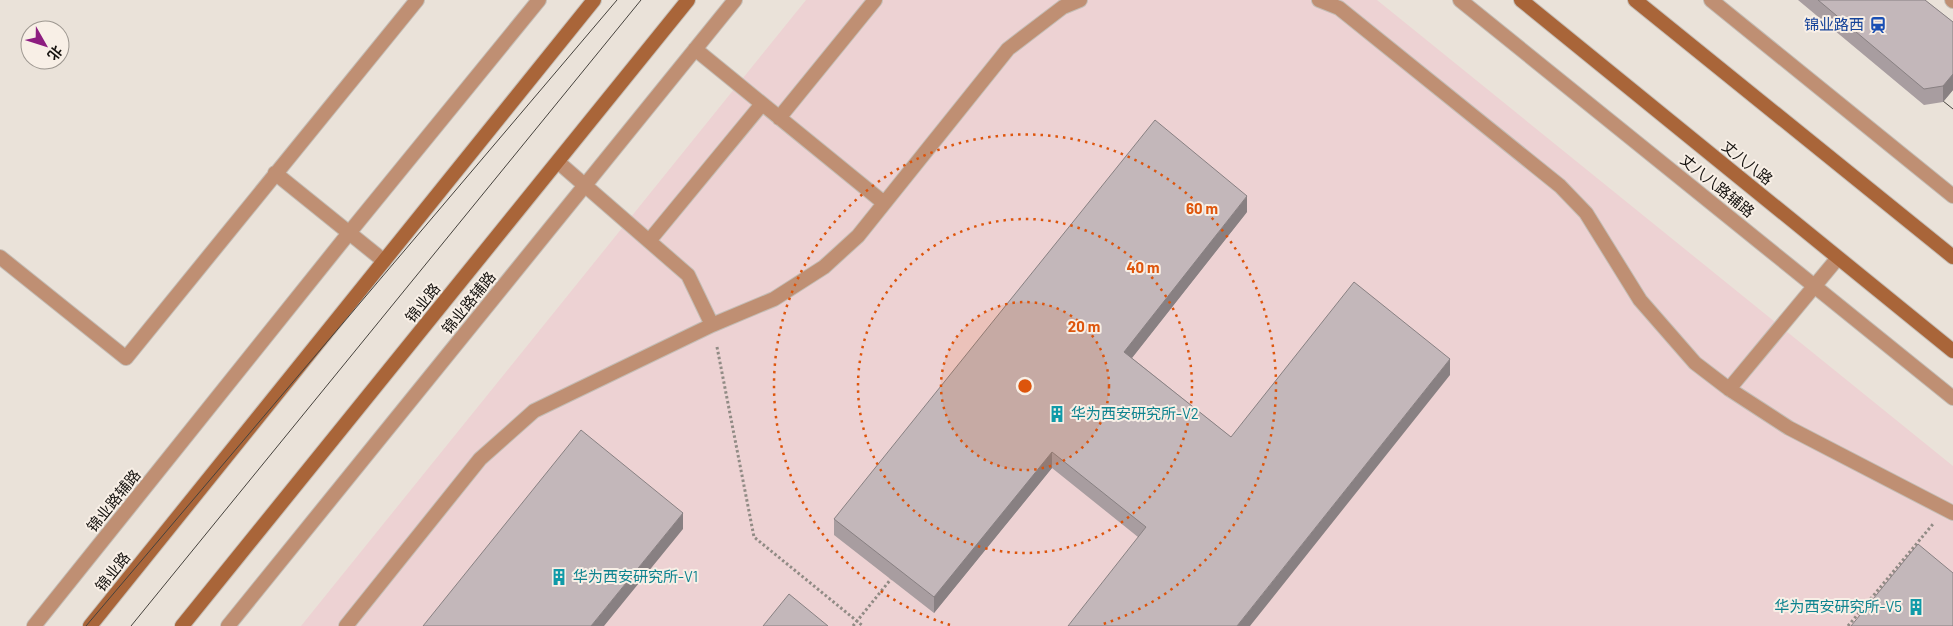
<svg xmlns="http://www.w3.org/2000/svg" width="1953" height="626" font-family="Barlow,'Noto Sans SC',sans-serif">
	<rect width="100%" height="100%" fill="#eae2d9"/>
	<path fill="#edd2d3" d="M806,0H1377L1953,466V626H301Z"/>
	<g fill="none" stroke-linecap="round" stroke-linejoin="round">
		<g stroke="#c4bdb5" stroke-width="16">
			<path id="minor" d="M1319,0L1339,8L1560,186L1586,213L1640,300L1695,363L1729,389L1789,428L1953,513
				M1460,0L1953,398
				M1711,0L1953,196
				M1952,0L1953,1
				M695,49L884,203
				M779,118L875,0
				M558,162L688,275L712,325
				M275,173L384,261
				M649,241L762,104
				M0,257L126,358L417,0
				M1729,389L1837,259
				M34,626L349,233L539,0
				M228,626L735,0
				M346,626L480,459L534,411L712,325L774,299L824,267L858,236L1008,49L1063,7L1080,0"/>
		</g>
		<g stroke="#c4bdb5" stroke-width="16">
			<path id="secondary" d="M1521,0L1953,351
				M1635,0L1953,257
				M90,626L594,0
				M182,626L688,0"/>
		</g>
		<path stroke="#918b85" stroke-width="3" stroke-dasharray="2.5 2.5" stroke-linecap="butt" d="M717,347L754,537L863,626
			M1848,626L1933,524"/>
		<use href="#minor" stroke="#bf8f73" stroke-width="14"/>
		<use href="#secondary" stroke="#a96539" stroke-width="14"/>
		<path stroke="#46423d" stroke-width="1" d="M1933,93L1953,109
			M86,626L617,0
			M131,626L641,0"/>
		<path stroke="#918b85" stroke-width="3" stroke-dasharray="2.5 2.5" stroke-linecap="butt" d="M853,626L891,579"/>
	</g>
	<path fill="#a89da0" d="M1798,0H1925L1953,22V90L1943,102L1924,105Z
		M1247,212L1132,358L1231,437L1450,375L1138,537L1052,468L934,613L834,535V519Z"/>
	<path fill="#888082" d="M1953,74V90L1943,102V86Z
		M1247,196V212L1124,368V352Z
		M1450,359V375L1250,626H1237Z
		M1052,452V468L934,613V597Z
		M683,513V529L604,626H591Z"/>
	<path fill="#c3b7ba" stroke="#888082" d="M1818,0H1925L1953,22V74L1943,86L1924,89Z
		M1155,120L1247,196L1124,352L1231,437L1354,282L1450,359L1237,626H1068L1146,527L1052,452L934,597L834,519Z
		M581,430L683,513L591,626H423Z
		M1918,544L1953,573V626H1851Z
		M789,594L828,626H763Z"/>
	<circle cx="1025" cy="386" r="84" fill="#dd550c" fill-opacity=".12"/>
	<g fill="none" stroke="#dd550c" stroke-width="2.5" stroke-dasharray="2.5 5">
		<circle cx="1025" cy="386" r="84"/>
		<circle cx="1025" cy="386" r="167"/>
		<path d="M950 625A251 251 0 1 1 1100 625"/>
	</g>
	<defs>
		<g id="station-bare" transform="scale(1.35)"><path d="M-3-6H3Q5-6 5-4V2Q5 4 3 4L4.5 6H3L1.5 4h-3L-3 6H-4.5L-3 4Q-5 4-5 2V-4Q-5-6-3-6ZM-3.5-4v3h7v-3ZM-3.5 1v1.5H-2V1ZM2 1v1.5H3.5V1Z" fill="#1a4fb4" stroke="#f8efe6" stroke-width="2.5" paint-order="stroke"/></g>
		<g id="building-bare" transform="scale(1.35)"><path d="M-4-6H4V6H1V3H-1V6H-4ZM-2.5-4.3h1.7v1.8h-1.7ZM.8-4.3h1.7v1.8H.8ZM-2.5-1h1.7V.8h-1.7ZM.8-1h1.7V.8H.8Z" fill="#0f9aa8" stroke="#f8efe6" stroke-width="2.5" paint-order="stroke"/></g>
	</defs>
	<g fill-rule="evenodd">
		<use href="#station-bare" x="1878" y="25"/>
		<use href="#building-bare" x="1057" y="414"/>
		<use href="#building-bare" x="559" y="577"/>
		<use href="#building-bare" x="1916" y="607"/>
	</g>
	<g text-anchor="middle" stroke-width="4" stroke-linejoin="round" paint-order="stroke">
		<g font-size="15" fill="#164399" stroke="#f8efe6" text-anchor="end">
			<text x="1864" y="30">锦业路西</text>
		</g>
		<g font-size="15" fill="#15120f" stroke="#f8efe6">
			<text transform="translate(1747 163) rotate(39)" y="5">丈八八路</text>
			<text transform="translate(1717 186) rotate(39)" y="5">丈八八路辅路</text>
			<text transform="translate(423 303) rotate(-51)" y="5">锦业路</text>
			<text transform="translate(469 303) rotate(-51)" y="5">锦业路辅路</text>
			<text transform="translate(114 501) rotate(-51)" y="5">锦业路辅路</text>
			<text transform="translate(113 572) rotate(-51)" y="5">锦业路</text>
		</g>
		<g font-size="15" fill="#0d838f" stroke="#f8efe6" text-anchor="start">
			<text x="1071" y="419">华为西安研究所-V2</text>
			<text x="573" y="582">华为西安研究所-V1</text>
			<text x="1902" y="612" text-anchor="end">华为西安研究所-V5</text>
		</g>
	</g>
	<circle cx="1025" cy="386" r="8" fill="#dd550c" stroke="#f8efe6" stroke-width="2.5"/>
	<g font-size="15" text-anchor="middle" font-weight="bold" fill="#dd550c" stroke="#f8efe6" stroke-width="4" stroke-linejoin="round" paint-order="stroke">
		<text x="1202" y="214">60 m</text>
		<text x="1143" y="273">40 m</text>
		<text x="1084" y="332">20 m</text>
	</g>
	<g transform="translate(45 45) rotate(129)"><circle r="24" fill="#f8efe6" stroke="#9d9790"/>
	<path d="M0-4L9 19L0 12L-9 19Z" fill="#8d1d80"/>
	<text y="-8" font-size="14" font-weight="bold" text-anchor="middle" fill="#15120f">北</text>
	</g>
</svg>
